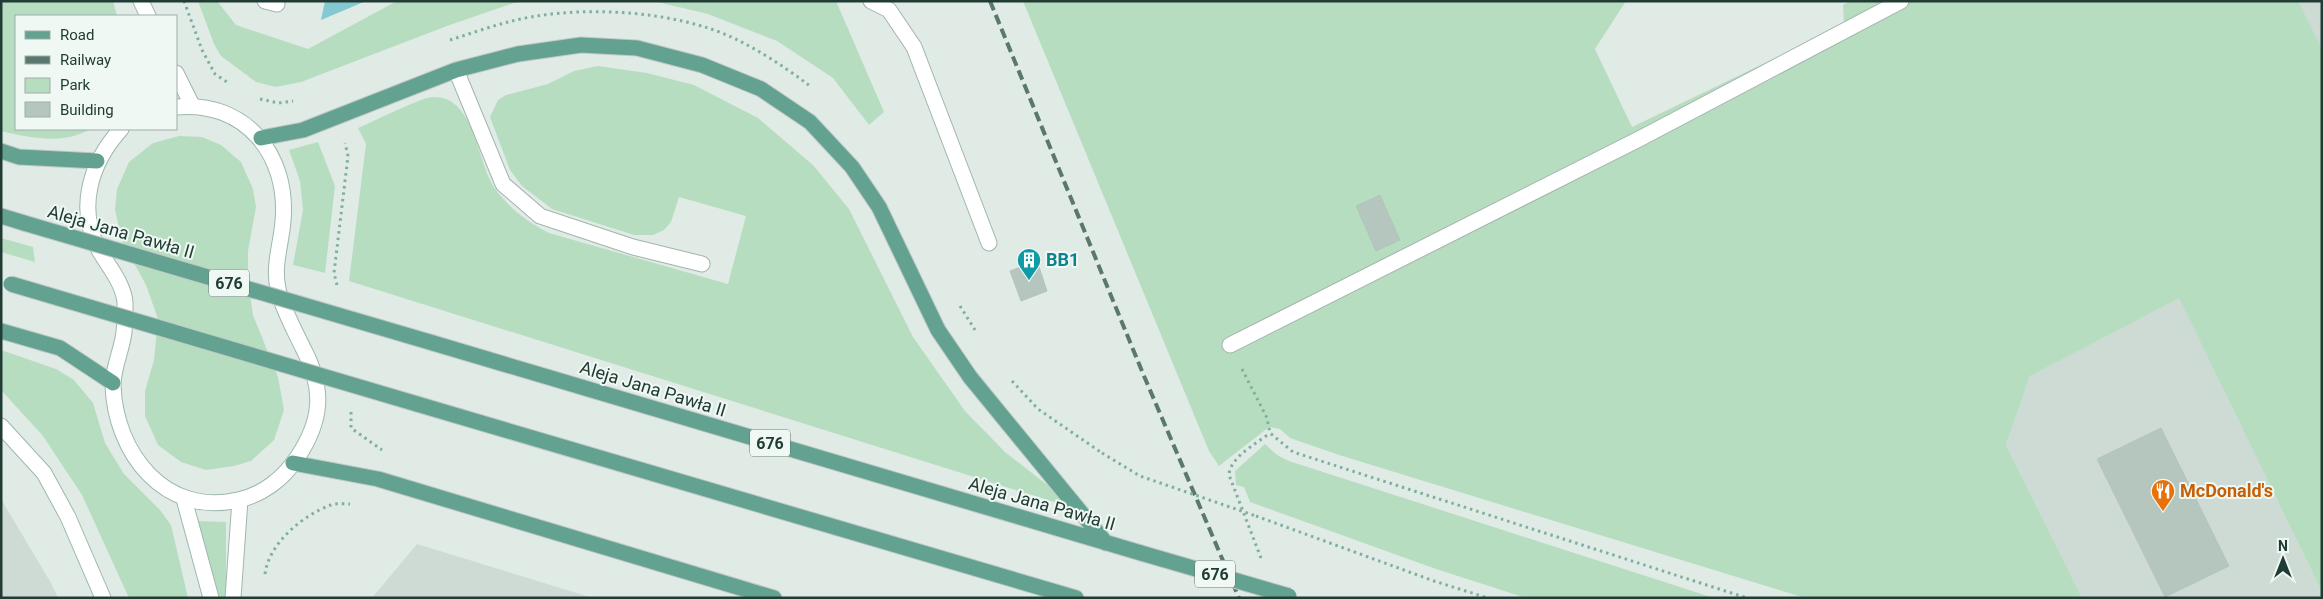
<svg xmlns="http://www.w3.org/2000/svg" width="2323" height="599" font-family="Roboto,sans-serif">
	<rect width="100%" height="100%" fill="#e0ebe6"/>
	<path fill="#cedbd5" d="M2297,1H2322V51Z
		M2179,297L2322,592V598H2082L2006,445L2030,376Z
		M1,499L51,583L58,598H1Z
		M417,544L593,598H372Z"/>
	<path fill="#b7ddc1" d="M1,1H113L117,16H16V129H90C64,145 30,138 1,131Z
		M198,1H217L236,25L308,49L397,1H528L514,3L447,26L301,82L276,87L256,82L221,56L214,44Z
		M653,1H836L884,112L869,125L833,78L777,41L708,14Z
		M1023,1H1626L1595,49L1632,127L1844,25L1843,5L1850,1H2298L2322,49V592L2179,298L2030,376L2006,445L2082,598H1805L1339,455L1290,438L1280,429L1269,427L1219,466L1209,451Z
		M598,66L647,73L694,85L758,118L813,165L849,209L913,337L965,411L1005,452L1046,484L1071,500L1067,506L349,281L366,144L358,128C372,122 422,97 433,97C475,95 477,164 496,190C510,209 528,222 549,233L728,284L746,216L679,197L671,222L664,230L653,235H634L552,209L522,186L510,170L490,117L498,100L506,95L548,84L574,71Z
		M179,136L202,137L221,145L241,162L253,189L256,207L248,251V280L253,315L278,377L284,410L274,440L251,461L234,466L206,470L181,462L158,445L145,416V391L154,360L158,319L146,285L122,241L115,210L117,189L129,162L153,143Z
		M318,142L335,186L325,273L293,265L303,210L300,181L289,150Z
		M1,238L33,247L35,262L1,252Z
		M1,350L56,369L74,380L93,403L105,443L124,474L160,510L171,525L188,598H129L82,495L43,436L1,390Z
		M1265,444L1277,455L1289,461L1714,598H1526L1436,569L1250,502L1244,487L1236,485L1235,471Z
		M198,521L226,522V598H216Z"/>
	<path fill="#85c8d2" d="M325,1H366L321,20Z"/>
	<path fill="#b5c6bf" stroke="#b2c5bd" d="M1380,195L1400,240L1376,251L1356,206Z
		M1037,261L1047,291L1021,301L1010,271Z
		M2161,428L2229,566L2165,597L2097,459Z"/>
	<g fill="none" stroke-linecap="round" stroke-linejoin="round">
		<g stroke="#a3b3ad" stroke-width="17">
			<path id="lane" d="M265,1L277,4
				M871,1L889,10L914,47L989,243
				M456,70L503,184L540,216L633,247L702,264
				M1230,345L1641,138L1901,1"/>
		</g>
		<g stroke="#a3b3ad" stroke-width="17">
			<path id="street" d="M141,1L148,16
				M176,73L192,105"/>
		</g>
		<g stroke="#9eb7ae" stroke-width="17">
			<path id="secondary" d="M121,129C91,162 76,208 99,250C108,266 124,284 125,303C125,312 125,323 124,332C122,350 113,367 113,385C115,453 165,517 238,500C262,495 283,479 297,458C322,421 325,389 303,348C294,329 283,310 278,289C273,264 281,246 283,221C289,155 245,100 176,107
				M1,426L44,473L68,517L103,598
				M184,499L211,598
				M233,598L240,500"/>
		</g>
		<g stroke="#c1c8c6" stroke-width="17">
			<path id="primary" d="M261,138L303,130L456,70L518,54L581,45L637,48L702,65L761,89L810,122L852,167L879,207L938,330L970,377L1106,543
				M1,151L19,157L97,161
				M1,216L24,223
				M1,331L60,348L113,383
				M433,343L1141,553
				M417,404L1076,598
				M293,463L378,479L774,598"/>
		</g>
		<path stroke="#7fb09f" stroke-width="3" stroke-dasharray="2.5 4" stroke-linecap="butt" d="M184,1L202,50L215,74L230,84
			M450,40C469,34 489,27 508,22C568,6 649,9 708,28C743,39 781,64 810,86
			M260,99L279,103L293,101
			M337,285L334,273L348,156L345,143
			M960,306L975,330
			M1242,369L1267,418L1270,433L1293,452L1747,598
			M1012,381L1038,409L1102,453
			M351,412V428L382,450
			M1256,516L1434,581L1488,598
			M1261,558L1229,475C1230,457 1256,444 1270,433
			M265,574C269,543 303,515 331,505C337,503 344,504 350,504"/>
		<use href="#lane" stroke="#fff" stroke-width="15"/>
		<use href="#street" stroke="#fff" stroke-width="15"/>
		<use href="#secondary" stroke="#fff" stroke-width="15"/>
		<use href="#primary" stroke="#63a290" stroke-width="15"/>
		<path stroke="#5a786f" stroke-width="4" stroke-dasharray="10 5" stroke-linecap="butt" d="M990,1L1144,376L1239,598"/>
		<g stroke="#c1c8c6" stroke-width="17" stroke-linecap="butt">
			<path id="primary-bridge" d="M24,223L433,343
				M11,284L417,404
				M1141,553L1289,596"/>
		</g>
		<path stroke="#7fb09f" stroke-width="3" stroke-dasharray="2.5 4" stroke-linecap="butt" d="M1102,453L1140,476L1256,516"/>
		<use href="#primary-bridge" stroke="#63a290" stroke-width="15"/>
	</g>
	<defs>
		<g id="building-pin" transform="scale(1.25)"><path d="M0 17L-7.5 6A9.5 9.5 0 1 1 7.5 6Z" fill="#0f9aa8" stroke="#f0f8f4"/><path d="M-4-6H4V6H1V3H-1V6H-4ZM-2.5-4.3h1.7v1.8h-1.7ZM.8-4.3h1.7v1.8H.8ZM-2.5-1h1.7V.8h-1.7ZM.8-1h1.7V.8H.8Z" fill="#fff"/></g>
		<g id="restaurant-pin" transform="scale(1.25)"><path d="M0 17L-7.5 6A9.5 9.5 0 1 1 7.5 6Z" fill="#e8710a" stroke="#f0f8f4"/><path d="M-5-6h1v4h1v-4h1v4h1v-4h1v5L-1.5 .5V6h-2V.5L-5-1ZM5-6V6H3V1.5H1.5Q1.5-4 5-6Z" fill="#fff"/></g>
	</defs>
	<g fill-rule="evenodd">
		<use href="#building-pin" x="1029" y="260"/>
		<use href="#restaurant-pin" x="2163" y="491"/>
	</g>
	<g text-anchor="middle" stroke-width="4" stroke-linejoin="round" paint-order="stroke">
		<g fill="#f0f8f4" stroke="#5e746e" stroke-width="1">
			<rect x="209" y="269.5" width="40" height="27" rx="4"/>
			<rect x="750" y="429.5" width="40" height="27" rx="4"/>
			<rect x="1195" y="560.5" width="40" height="27" rx="4"/>
		</g>
		<g font-size="16" font-weight="bold" fill="#203c34">
			<text x="229" y="289">676</text>
			<text x="770" y="449">676</text>
			<text x="1215" y="580">676</text>
		</g>
		<g font-size="18" fill="#203c34" stroke="#f0f8f4">
			<text transform="translate(121 232) rotate(16)" y="6">Aleja Jana Pawła II</text>
			<text transform="translate(653 389) rotate(17)" y="6">Aleja Jana Pawła II</text>
			<text transform="translate(1042 504) rotate(16)" y="6">Aleja Jana Pawła II</text>
		</g>
		<g font-size="18" font-weight="bold" fill="#0d838f" stroke="#f0f8f4" text-anchor="start">
			<text x="1046" y="266">BB1</text>
		</g>
		<g font-size="18" font-weight="bold" fill="#c56008" stroke="#f0f8f4" text-anchor="start">
			<text x="2180" y="497">McDonald's</text>
		</g>
	</g>
	<rect width="2323" height="599" fill="none" stroke="#203c34" stroke-width="5"/>
	<rect x="15" y="15" width="162" height="115" fill="#f0f8f4" stroke="#9dada7"/>
	<rect x="25" y="31" width="25" height="8" fill="#63a290" stroke="#9dada7"/>
	<text x="60" y="40" font-size="15" fill="#203c34">Road</text>
	<rect x="25" y="56" width="25" height="8" fill="#5a786f" stroke="#9dada7"/>
	<text x="60" y="65" font-size="15" fill="#203c34">Railway</text>
	<rect x="25" y="78" width="25" height="15" fill="#b7ddc1" stroke="#9dada7"/>
	<text x="60" y="90" font-size="15" fill="#203c34">Park</text>
	<rect x="25" y="102" width="25" height="15" fill="#b5c6bf" stroke="#9dada7"/>
	<text x="60" y="115" font-size="15" fill="#203c34">Building</text>
	<g transform="translate(2283 559)" stroke="#f0f8f4" stroke-width="4" paint-order="stroke">
	<path d="M0-4L9 19L0 12L-9 19Z" fill="#203c34"/>
	<text y="-8" font-size="14" font-weight="bold" text-anchor="middle" fill="#203c34">N</text>
	</g>
</svg>
